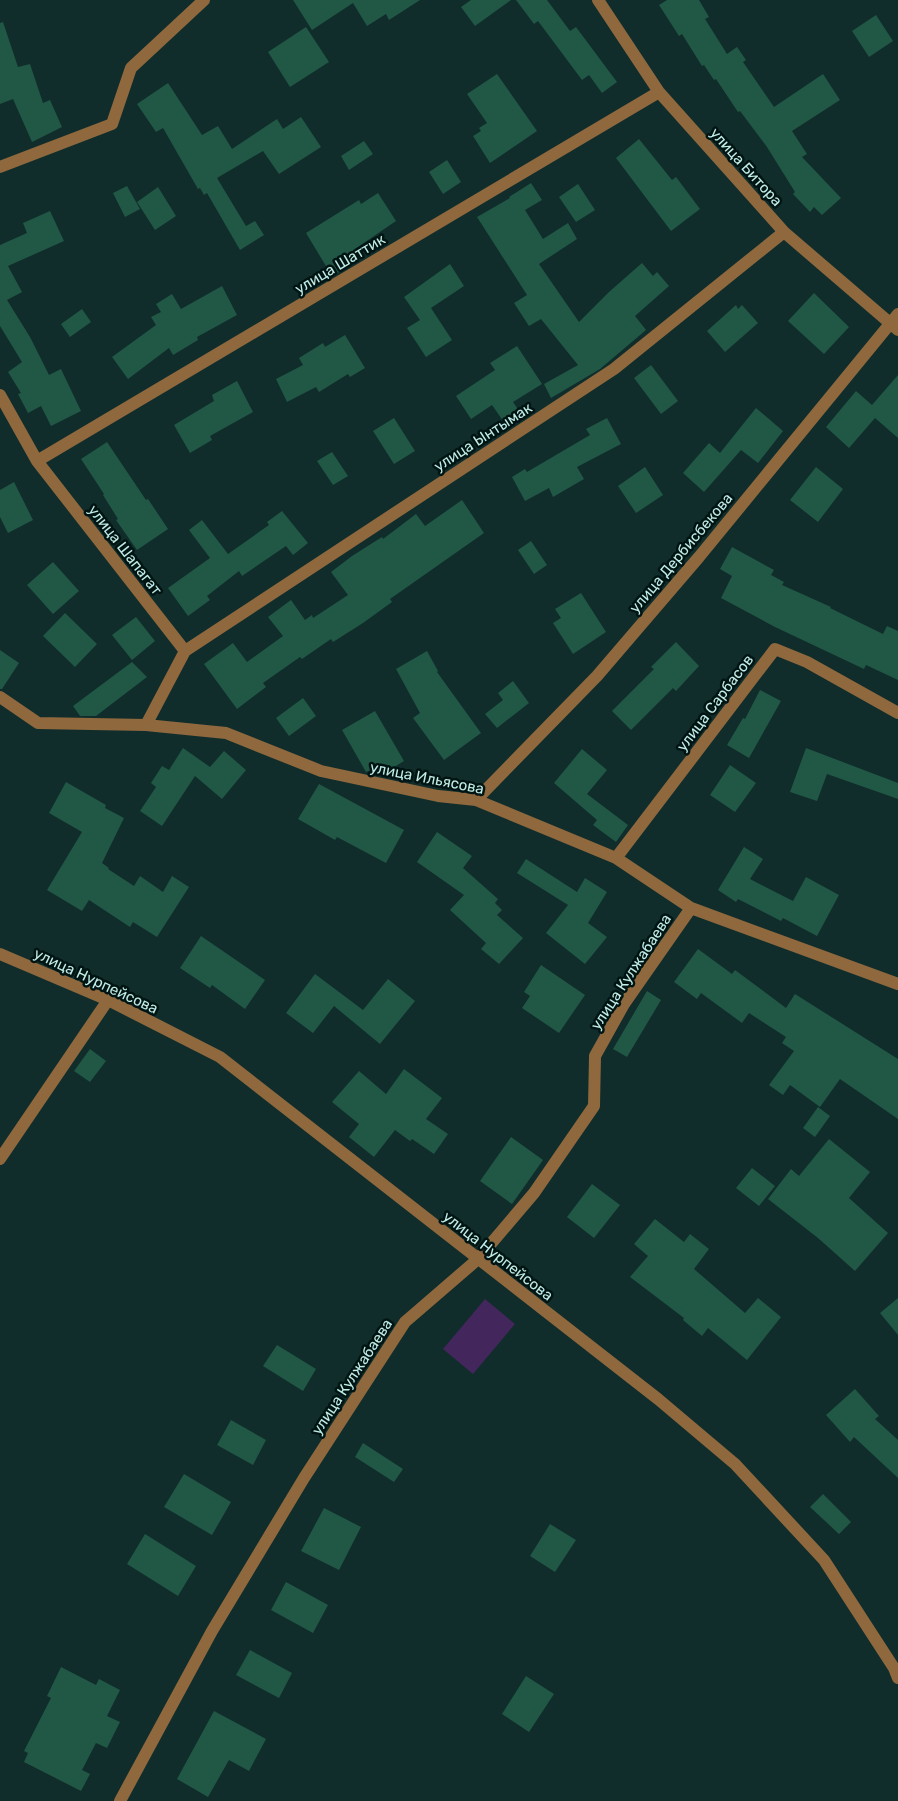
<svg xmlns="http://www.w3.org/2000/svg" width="898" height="1801" font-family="Rubik,sans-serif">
	<rect width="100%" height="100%" fill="#102d2b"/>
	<path fill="#43265b" d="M485,1299L515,1324L473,1374L443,1349Z"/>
	<path fill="#215745" d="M293,0H420L389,20L386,14L367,26L353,3L312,30Z
		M471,0H511L475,26L461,7Z
		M516,0H547L570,31L576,27L617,82L602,93L589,75L582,80L538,21L534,24Z
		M667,0H699L709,17L705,19L727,54L737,47L746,60L743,62L774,107L823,74L840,100L792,131L807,154L802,157L841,198L822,215L814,207L810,212L793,194L795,192L767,147L740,111L738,112L716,79L714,80L704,65L702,66L682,34L679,36L659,5Z
		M876,15L893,41L869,57L852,31Z
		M3,22L18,67L30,64L43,103L50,100L62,127L32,142L13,99L0,104V23Z
		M306,27L329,62L290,87L268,52Z
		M497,74L537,131L490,163L473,136L481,131L479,128L487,123L467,94Z
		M168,83L202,135L218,126L232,149L277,119L283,129L301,117L321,147L279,174L263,151L217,178L246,226L255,221L264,235L240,250L207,193L204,195L200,188L198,189L163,128L156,132L137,104Z
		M639,139L672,180L676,177L700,209L671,231L616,158Z
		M364,141L373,154L349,170L341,156Z
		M447,160L461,182L443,194L429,172Z
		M531,183L542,200L525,210L543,239L568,223L577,239L539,264L579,322L609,292L642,263L653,276L657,272L669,286L635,316L646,330L600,369L551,398L544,384L578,365L541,319L529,326L514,303L527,295L477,217L510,198L509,197Z
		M578,184L595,210L576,222L559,197Z
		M127,186L140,209L125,217L113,193Z
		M158,187L176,216L155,230L137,202Z
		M378,193L396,221L355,249L361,259L332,276L306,233L359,200L361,204Z
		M50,211L64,241L8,266L22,292L7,300L30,337L49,375L61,369L81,411L51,426L41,406L28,413L18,394L21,393L8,372L22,362L0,326V245L27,233L23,223Z
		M450,264L464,286L431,308L452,340L426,357L407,328L420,320L404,297Z
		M222,286L237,315L197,337L198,340L173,355L169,348L128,379L112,357L156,325L151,317L161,312L156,304L172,294L181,309Z
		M814,293L849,327L824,354L788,321Z
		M736,305L738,309L742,305L758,323L725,352L707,331Z
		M82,309L91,322L70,337L61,324Z
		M345,335L365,368L350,377L348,374L319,392L316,387L287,402L276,379L303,365L299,358L323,343L325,347Z
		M517,346L542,384L513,402L521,414L506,425L492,405L471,419L456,396L495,370L490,363Z
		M651,365L678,401L661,414L634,378Z
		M898,375V438L875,418L849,448L826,427L856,391L872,405Z
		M237,381L253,412L210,436L212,440L190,453L174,425L214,401L212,395Z
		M756,408L783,431L758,463L741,450L704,492L683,473L709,443L720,453Z
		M394,418L415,451L394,464L373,431Z
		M607,418L621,444L577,467L584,479L553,497L549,488L525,501L512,477L525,469L527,472L590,435L586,429Z
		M107,442L146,500L148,499L168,529L137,550L116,520L118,519L103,495L104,494L81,459Z
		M332,452L348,476L333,485L317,461Z
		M645,467L663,495L636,513L618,486Z
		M816,467L843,489L818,522L790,500Z
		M14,482L33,520L8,533L0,517V490Z
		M462,500L484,533L390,599L392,602L363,623L333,642L331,639L302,659L300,657L263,683L266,687L237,709L204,664L233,643L247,662L283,636L268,617L291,600L305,620L312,615L313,618L348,595L331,572L352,556L382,537L383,539L416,514L425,526Z
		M282,511L308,543L293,555L286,546L242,576L239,571L207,596L210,600L188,616L168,588L210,558L189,530L202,520L228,554L269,525L267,522Z
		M531,541L547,565L534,574L518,550Z
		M732,547L774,570L771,575L784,582L782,585L831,607L830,608L883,634L887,626L898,631V680L866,665L864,669L775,627L721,598L732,576L720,569Z
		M53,562L79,591L53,614L27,585Z
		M581,593L606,632L573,654L553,623L561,618L555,609Z
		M65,613L97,644L75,667L43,636Z
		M136,617L155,641L132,660L112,635Z
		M676,642L699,666L676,691L673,688L631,730L612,711L654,669L651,667Z
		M0,650L19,663L2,689H0Z
		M427,651L438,671L437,672L481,733L444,760L413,718L420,713L396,669Z
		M132,662L147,677L96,716H80L73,706Z
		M513,681L529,703L497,728L485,714L503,700L498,693Z
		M760,690L781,701L749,758L727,745L743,718L745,719Z
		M303,698L316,716L289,736L276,718Z
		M375,711L404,761L383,774L378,767L366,772L342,730Z
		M183,748L210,767L224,751L246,770L222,799L195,776L162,826L140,811L156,787L151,783L162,766L169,770Z
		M806,748L898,783V799L827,774L817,801L790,792Z
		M582,749L607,770L587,794L628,825L616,842L593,825L597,820L554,783Z
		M730,765L756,783L735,812L710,795Z
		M66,782L106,805L105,808L124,818L102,863L109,868L108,869L134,886L140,876L163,892L172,876L189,887L157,937L133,922L130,927L89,900L82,911L47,890L82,832L49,813Z
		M319,784L404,830L386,863L337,837L335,840L298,819Z
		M437,832L472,856L463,868L498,899L495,903L502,910L497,915L523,938L499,964L481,949L486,943L450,910L464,895L417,862Z
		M744,847L763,859L750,879L793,901L806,877L839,895L817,936L783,918L781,921L738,899L736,902L718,890Z
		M526,859L577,892L585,878L607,892L588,923L607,937L585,964L546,933L568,905L517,873Z
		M201,936L265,980L245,1009L212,985L210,988L180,968Z
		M698,949L732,974L735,970L786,1008L795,994L898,1059V1119L840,1079L820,1107L790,1085L783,1095L769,1085L794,1051L782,1043L786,1037L749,1013L742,1023L701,993L697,999L674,982Z
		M541,965L585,995L559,1033L522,1008L530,996L524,992Z
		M315,974L363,1010L388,979L415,1001L380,1044L334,1006L313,1033L286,1013Z
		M647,991L661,1000L627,1057L613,1049Z
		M90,1049L106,1061L90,1082L74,1071Z
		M404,1069L442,1098L426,1119L448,1134L434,1154L412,1139L410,1141L395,1130L374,1157L349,1137L359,1124L332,1102L359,1071L386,1094Z
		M818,1107L830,1116L815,1137L803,1128Z
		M511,1137L543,1160L512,1204L480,1181Z
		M829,1139L870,1172L849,1198L888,1233L855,1271L818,1238L768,1199L791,1169L799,1176Z
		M752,1168L775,1186L759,1206L736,1188Z
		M592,1184L620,1205L594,1238L567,1217Z
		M655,1219L684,1242L690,1234L709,1249L694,1269L745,1313L758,1298L781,1317L747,1360L708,1328L702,1336L683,1320L684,1318L630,1277L648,1256L634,1244Z
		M898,1298V1335L880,1313Z
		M277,1345L316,1369L303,1391L263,1366Z
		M855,1389L879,1416L875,1419L898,1440V1478L854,1437L850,1442L826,1415Z
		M231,1420L266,1440L253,1465L217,1445Z
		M363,1443L403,1469L394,1482L355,1457Z
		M184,1474L231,1502L212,1535L164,1507Z
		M823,1494L851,1522L839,1534L810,1507Z
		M324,1508L361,1527L339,1570L301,1551Z
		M550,1524L576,1540L555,1572L530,1556Z
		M145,1534L196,1566L178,1596L127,1564Z
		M286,1582L328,1605L313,1633L271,1610Z
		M250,1650L292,1673L279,1698L236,1675Z
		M61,1667L96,1685L99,1679L120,1690L107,1716L120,1722L107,1748L96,1743L82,1770L90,1774L81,1791L24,1762L28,1753L24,1751L51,1698L47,1696Z
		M526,1676L554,1694L529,1732L502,1714Z
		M214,1711L266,1739L249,1771L229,1760L208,1797L177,1779Z"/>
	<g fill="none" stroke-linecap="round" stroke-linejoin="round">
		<path stroke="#8f683e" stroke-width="12" d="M598,0L659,92L784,232L898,330
			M0,167L112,124L131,68L204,0
			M0,395L37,461L185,651L146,725
			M37,461L659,92
			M185,651L614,369L784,232
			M0,697L38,723L146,725L226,733L321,771L438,796L476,800L616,858L691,908L898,984
			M476,800L597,676L699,557L898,314
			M616,858L775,649L807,662L898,713
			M0,954L108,1000L220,1057L658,1399L735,1464L824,1560L894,1668L898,1678
			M0,1159L108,1000
			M120,1801L212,1631L304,1478L405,1322L478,1259L534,1193L594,1106L595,1056L624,1004L691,908"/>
	</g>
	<g text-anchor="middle" stroke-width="5" stroke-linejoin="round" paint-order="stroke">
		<g font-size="15" fill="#c1ece7" stroke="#001513">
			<text transform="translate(746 167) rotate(48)" y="5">улица Битора</text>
			<text transform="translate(340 264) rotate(-31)" y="5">улица Шаттик</text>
			<text transform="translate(483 437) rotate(-33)" y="5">улица Ынтымак</text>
			<text transform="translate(125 550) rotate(52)" y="5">улица Шапагат</text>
			<text transform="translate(681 553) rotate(-50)" y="5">улица Дербисбекова</text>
			<text transform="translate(715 703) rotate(-53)" y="5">улица Сарбасов</text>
			<text transform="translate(427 778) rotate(11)" y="5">улица Ильясова</text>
			<text transform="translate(631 972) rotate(-57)" y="5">улица Кулжабаева</text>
			<text transform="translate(96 981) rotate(25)" y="5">улица Нурпейсова</text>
			<text transform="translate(498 1256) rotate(38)" y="5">улица Нурпейсова</text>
			<text transform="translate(352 1377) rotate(-57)" y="5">улица Кулжабаева</text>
		</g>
	</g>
</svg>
